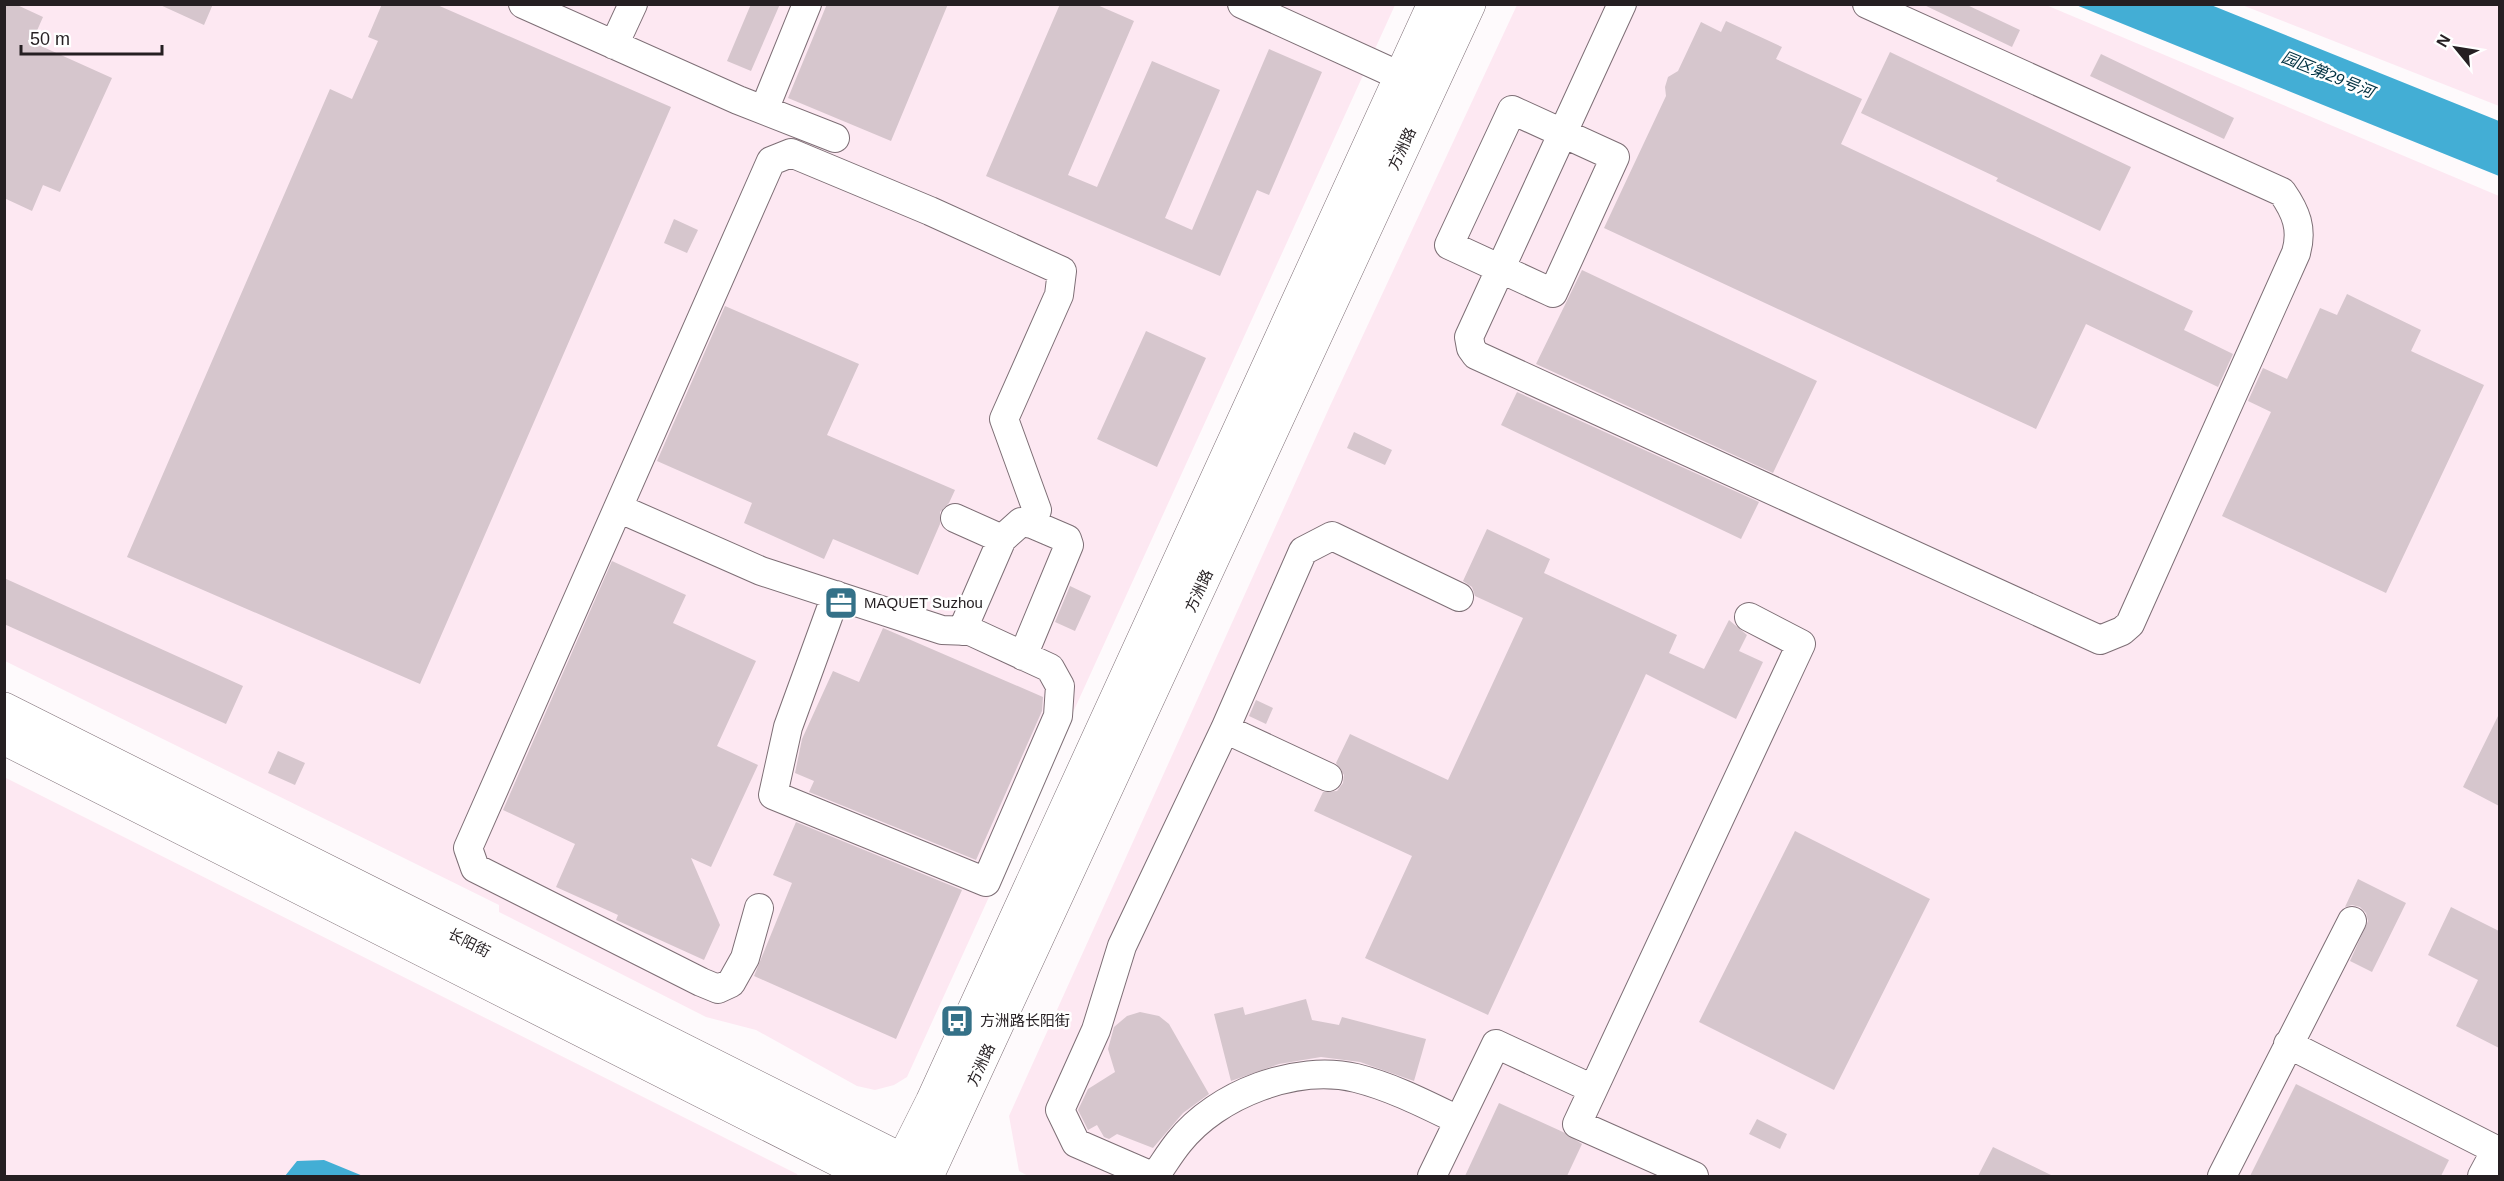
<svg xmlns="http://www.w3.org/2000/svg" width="2504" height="1181" font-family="Helvetica,'Noto Sans SC',sans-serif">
	<rect width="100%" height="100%" fill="#fefafc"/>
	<path fill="#fde8f2" d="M4,5H1395L907,1077L894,1085L875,1090L857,1086L756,1030L706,1017L499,912V905L5,661Z
		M1517,5H2046L2499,196V1176H1028L1019,1171L1009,1116L1330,406Z
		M2242,5H2499V106Z
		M4,777L797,1174L798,1176H5Z"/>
	<path fill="#43aed5" d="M2076,5H2211L2499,121V176Z
		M324,1160L363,1176H285L297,1161Z"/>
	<path fill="#d6c6cd" d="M4,4H15L43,17L32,42L112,78L60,192L43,185L32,211L4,198Z
		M158,4H213L204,25Z
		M382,4H435L671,107L420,684L127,557L330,89L352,99L378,41L368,37Z
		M751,4H780L751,71L727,61Z
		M827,4H948L891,141L788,98Z
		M1060,4H1095L1134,21L1068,175L1097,187L1152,61L1220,90L1165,218L1192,230L1269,49L1322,72L1269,195L1257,190L1220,276L986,176Z
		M1922,4H1965L2020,30L2012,47Z
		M1726,21L1782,47L1776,59L1862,99L1841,144L2193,311L2184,330L2233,354L2218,387L2086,324L2036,429L1604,228L1666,96L1665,87L1668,77L1678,71L1701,22L1721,32Z
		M1890,52L2131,167L2100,231L1996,181L1998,178L1861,113Z
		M2101,54L2234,118L2224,139L2090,76Z
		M674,219L698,230L687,253L664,243Z
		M1582,270L1817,381L1773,473L1536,364Z
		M2347,294L2421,330L2411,351L2484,385L2386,593L2222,516L2271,412L2248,401L2263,368L2287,379L2320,308L2337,315Z
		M725,306L859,364L827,435L955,490L949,503L940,512V524L918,575L833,539L824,559L744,523L752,503L657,461Z
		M1146,331L1206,358L1157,467L1097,439Z
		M1517,392L1759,502L1741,539L1501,425Z
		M1354,432L1392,450L1385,465L1347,448Z
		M1487,529L1550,559L1544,573L1677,635L1669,653L1704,669L1729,620L1747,635L1739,651L1763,662L1736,719L1646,674L1488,1015L1365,958L1412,856L1314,811L1323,792L1337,791L1343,783L1344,775L1336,763L1350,734L1448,780L1523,618L1475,596L1472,587L1463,581Z
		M612,561L686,595L673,623L756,661L717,746L758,765L711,867L691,858L720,925L704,960L616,920L618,915L556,887L575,844L503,810Z
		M4,578L243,686L226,724L4,624Z
		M1070,586L1091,596L1075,631L1055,622Z
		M883,628L1043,697L1042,711L976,860L809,792L814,781L795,773L802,739L833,671L859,682Z
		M1256,700L1273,708L1266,724L1249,716Z
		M2499,714V806L2463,787Z
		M278,751L305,763L295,785L268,773Z
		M796,822L962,890L896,1039L754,976L792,883L773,875Z
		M1795,831L1930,899L1834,1090L1699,1022Z
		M2358,879L2406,903L2372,972L2350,961L2368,921L2366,913L2360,907L2352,905L2345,907Z
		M2451,907L2499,931V1048L2456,1026L2478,980L2428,955Z
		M1306,999L1312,1020L1339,1025L1342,1017L1426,1039L1414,1081L1360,1062L1321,1057L1279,1064L1231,1081L1214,1014L1243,1007L1245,1015Z
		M1140,1012L1159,1016L1169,1024L1209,1094L1183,1113L1153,1148L1117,1134L1109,1139L1104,1137L1097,1125L1088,1130L1078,1110L1088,1089L1115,1072L1108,1049L1114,1027L1127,1016Z
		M2296,1084L2449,1160L2441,1176H2250Z
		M1499,1103L1563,1132L1582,1144L1567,1176H1465Z
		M1757,1119L1787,1134L1780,1149L1749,1134Z
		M1993,1147L2053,1176H1978Z"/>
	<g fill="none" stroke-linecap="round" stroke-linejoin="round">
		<g stroke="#7d6e75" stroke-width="30">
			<path id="minor" d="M523,4L738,100L835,138
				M1242,4L1400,76
				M1622,4L1469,337L1471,348L1476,355L2100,640L2122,631L2130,624L2296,253C2303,229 2296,212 2282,192L1867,4
				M614,45L633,4
				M764,110L807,4
				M1512,110L1615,157L1553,293L1449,245Z
				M618,508L761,571L942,630L970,631L1050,668L1060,686L1058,716L986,882L773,795L788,727L836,595
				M955,518L1002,539
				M962,631L1002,539L1021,522L1032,524L1067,539L1069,545L1023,656
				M1225,729L1328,777
				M759,908L745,958L731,983L718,989L701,982L475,868L468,848L771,161L791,153L930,211L1062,271L1059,295L1004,419L1037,510L1032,524
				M2288,1044L2500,1152
				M1152,1176L1076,1143L1060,1110L1096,1030L1122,946L1225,729L1303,551L1332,536L1459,597
				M1155,1176C1163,1165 1170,1153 1179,1142C1217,1094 1296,1064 1356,1078C1392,1087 1425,1104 1458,1120
				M1432,1176L1496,1044L1593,1089
				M1694,1176L1577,1124L1801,644L1749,617
				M2222,1176L2352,921
				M2482,1176L2496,1150"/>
		</g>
		<g stroke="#7d6e75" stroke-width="34">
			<path id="major" d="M4,709L922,1170
				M4,738L870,1176
				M895,1176L932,1102L1434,4
				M927,1176L1469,4"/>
		</g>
		<use href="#minor" stroke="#fff" stroke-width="28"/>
		<use href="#major" stroke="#fff" stroke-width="33"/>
	</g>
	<defs>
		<g id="office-square" transform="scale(1.725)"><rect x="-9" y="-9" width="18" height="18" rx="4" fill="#347188" stroke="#fff"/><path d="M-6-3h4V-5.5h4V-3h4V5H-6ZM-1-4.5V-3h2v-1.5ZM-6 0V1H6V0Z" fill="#fff"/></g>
		<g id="bus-square" transform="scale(1.725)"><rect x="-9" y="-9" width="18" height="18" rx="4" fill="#347188" stroke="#fff"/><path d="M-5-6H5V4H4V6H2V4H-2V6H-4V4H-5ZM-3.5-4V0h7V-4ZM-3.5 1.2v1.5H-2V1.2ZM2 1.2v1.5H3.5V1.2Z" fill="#fff"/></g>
	</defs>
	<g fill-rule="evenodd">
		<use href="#office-square" x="841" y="603"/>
		<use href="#bus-square" x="957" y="1021"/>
	</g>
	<g text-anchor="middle" stroke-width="5" stroke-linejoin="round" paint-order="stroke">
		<g font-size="15" fill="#251f22" stroke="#fff">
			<text transform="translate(1402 149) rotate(-65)" y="5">方洲路</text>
			<text transform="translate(1199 591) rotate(-65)" y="5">方洲路</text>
			<text transform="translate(469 943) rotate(27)" y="5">长阳街</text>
			<text transform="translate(981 1065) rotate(-65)" y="5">方洲路</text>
		</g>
		<g font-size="15" fill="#251f22" stroke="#fff" text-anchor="start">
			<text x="864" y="608">MAQUET Suzhou</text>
			<text x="980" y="1026">方洲路长阳街</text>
		</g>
		<g font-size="16" font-style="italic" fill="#003141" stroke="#fff">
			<text transform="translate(2328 74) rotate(22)" y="6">园区第29号河</text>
		</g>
	</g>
	<rect width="2504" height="1181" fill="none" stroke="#251f22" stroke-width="12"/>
	<g transform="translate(2456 48) rotate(300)" stroke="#ffffff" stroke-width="4.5" paint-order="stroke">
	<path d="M0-4.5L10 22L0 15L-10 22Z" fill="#251f22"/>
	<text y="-9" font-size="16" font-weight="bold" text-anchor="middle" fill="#251f22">N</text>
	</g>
	<path d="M21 45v9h141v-9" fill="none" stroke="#251f22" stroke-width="3"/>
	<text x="30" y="45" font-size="18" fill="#251f22" stroke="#ffffff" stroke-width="4.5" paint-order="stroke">50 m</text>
</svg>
